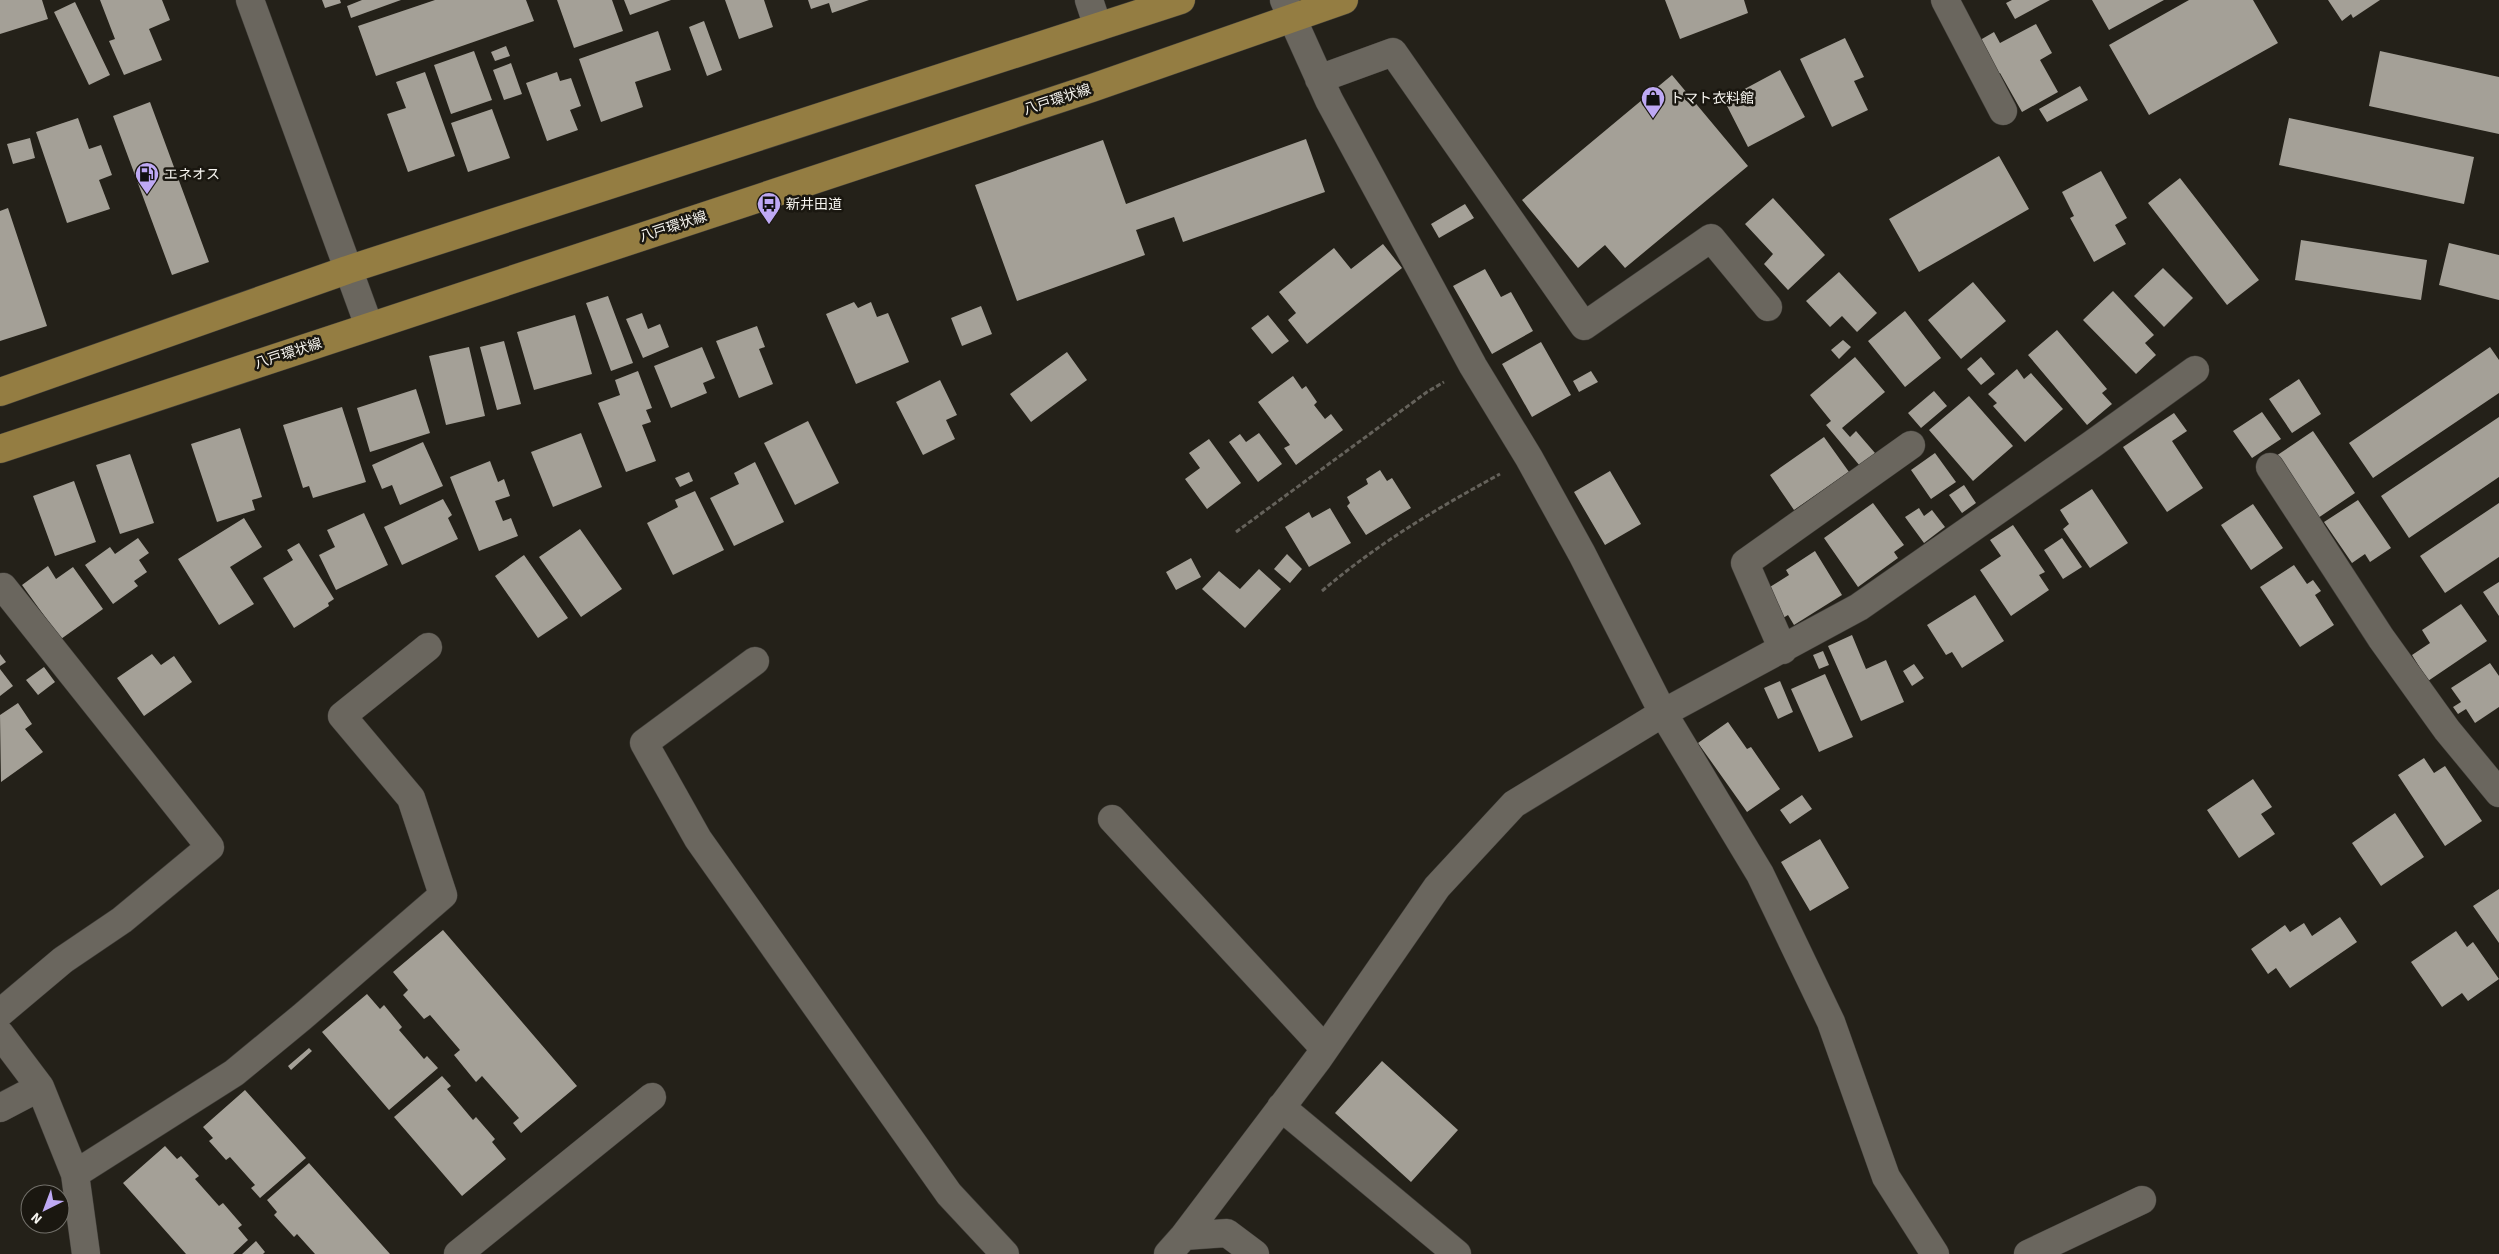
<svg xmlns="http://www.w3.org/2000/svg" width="2499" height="1254" font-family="'Source Sans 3','Noto Sans JP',sans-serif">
	<rect width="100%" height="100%" fill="#242119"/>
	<path fill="#a4a097" d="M0,0H42L48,19L0,34Z
		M100,0H162L170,20L149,29L162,60L124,75L109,41L115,39Z
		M322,0H340L341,3L325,8Z
		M362,0H401L351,18L347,6Z
		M435,0H526L534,21L376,76L358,26Z
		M557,0H612L623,31L574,48Z
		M624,0H671L630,15Z
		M725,0H764L773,27L739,39Z
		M808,0H869L832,13L829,3L811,9Z
		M1665,0H1744L1748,13L1680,39Z
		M2012,0H2050L2015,19L2006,3Z
		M2092,0H2164L2109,30Z
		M2189,0H2253L2278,43L2149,115L2109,45Z
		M2328,0H2380L2353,18L2351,14L2342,21Z
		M75,2L110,75L89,85L54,12Z
		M704,21L722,70L707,76L689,27Z
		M2036,24L2052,53L2040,60L2058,92L2022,112L2000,73L1993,76L1975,43L1994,32L2000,43Z
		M658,31L671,70L635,82L643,107L601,122L579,59Z
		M1845,38L1864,77L1854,81L1868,110L1832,127L1800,59Z
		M506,46L510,56L495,61L491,52Z
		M474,51L492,100L451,114L434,65Z
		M2380,51L2499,77V134L2369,106Z
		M511,63L522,94L504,100L493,70Z
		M1780,70L1805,117L1748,147L1724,100Z
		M425,72L455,156L408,172L387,114L406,108L396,82Z
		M557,72L560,81L571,78L581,106L570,110L578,130L547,141L526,83Z
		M1672,75L1748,166L1625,268L1605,245L1578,268L1522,200Z
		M2080,86L2088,100L2047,122L2039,109Z
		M150,102L209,262L172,275L113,116Z
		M492,109L510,158L468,172L451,123Z
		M78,118L89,149L101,145L112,175L99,180L110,209L67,223L36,132Z
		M2289,118L2474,157L2464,204L2279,165Z
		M30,138L35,158L13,164L7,144Z
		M1306,139L1325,192L1183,242L1174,217L1136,230L1145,255L1017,301L975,185L1103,140L1126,204Z
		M1999,156L2029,209L1919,272L1889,219Z
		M2101,171L2127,218L2115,225L2126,244L2094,262L2070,218L2074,216L2062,192Z
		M2180,178L2259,280L2227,305L2148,203Z
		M1773,198L1825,255L1788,290L1764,264L1773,254L1745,224Z
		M1465,204L1474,218L1439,238L1431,224Z
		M8,208L47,326L0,341V211Z
		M2301,240L2427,260L2421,300L2295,280Z
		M2449,243L2499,255V300L2439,285Z
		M1383,244L1402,268L1307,344L1288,320L1296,313L1279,292L1334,248L1351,269Z
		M2163,268L2193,298L2164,327L2134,296Z
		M1485,269L1501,297L1511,292L1533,331L1492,354L1453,286Z
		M1839,272L1877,313L1857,332L1842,316L1830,327L1806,301Z
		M1973,282L2006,321L1961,359L1928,320Z
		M2113,291L2154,335L2145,343L2156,355L2136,374L2083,320Z
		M608,296L633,363L611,371L586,303Z
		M854,302L858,308L871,302L877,317L888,313L909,362L856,384L826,314Z
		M981,306L992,334L962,346L951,318Z
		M1905,311L1941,358L1905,387L1868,341Z
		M642,313L648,329L660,324L669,347L643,358L626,319Z
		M575,315L592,374L534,390L517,332Z
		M1268,315L1289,341L1272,354L1251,328Z
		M757,326L765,347L759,349L773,384L739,398L716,341Z
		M2057,330L2107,389L2102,393L2112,404L2087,425L2028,355Z
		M1843,340L1851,347L1839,359L1831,350Z
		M504,341L521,404L497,410L480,347Z
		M1541,342L1571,395L1532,417L1502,364Z
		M469,347L485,416L446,425L429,356Z
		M702,347L715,378L703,383L707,393L671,408L654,366Z
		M2490,347L2499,360V393L2373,478L2349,443Z
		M1067,352L1087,380L1031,422L1010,394Z
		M1855,357L1885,392L1842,428L1850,437L1856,431L1875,453L1860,466L1826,425L1831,421L1810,395Z
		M1981,357L1995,374L1981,385L1967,369Z
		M2017,369L2024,379L2031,373L2063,409L2025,442L1993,406L1997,403L1988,394Z
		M638,371L652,408L646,410L651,422L642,425L656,461L626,472L598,403L620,395L615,380Z
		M1591,371L1598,382L1579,392L1573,381Z
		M1293,376L1302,389L1306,386L1317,402L1314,405L1325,419L1331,414L1343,430L1296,465L1284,448L1290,445L1258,402Z
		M2299,379L2321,414L2292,433L2269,399Z
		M940,380L957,415L946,420L955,439L923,455L896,402Z
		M416,389L430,433L370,452L357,408Z
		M1934,391L1947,406L1921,428L1908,413Z
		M1969,396L2013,446L1973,481L1929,430Z
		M342,407L366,482L313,498L309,486L303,488L283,425Z
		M2262,412L2281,439L2252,458L2233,431Z
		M2174,413L2187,431L2172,441L2203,488L2167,512L2123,447Z
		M2499,417V477L2409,538L2381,496Z
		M808,421L839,483L795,505L764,443Z
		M240,428L262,497L252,500L255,510L217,522L191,444Z
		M2313,431L2355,493L2318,518L2276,456Z
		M581,433L602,487L553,507L531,452Z
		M1259,433L1282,464L1258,482L1229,442L1240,434L1246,442Z
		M1824,437L1849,472L1794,510L1770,475Z
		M1209,439L1241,483L1207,509L1185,479L1200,468L1189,453Z
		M423,442L443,486L400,505L392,485L382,489L372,465Z
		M1935,453L1956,482L1931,499L1911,470Z
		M130,454L154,523L120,534L96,465Z
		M490,461L498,482L504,479L510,496L495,501L503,521L511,518L518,536L479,551L450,477Z
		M755,462L784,522L734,546L710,498L739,484L734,473Z
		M1380,470L1387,481L1392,478L1411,508L1366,535L1347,506L1350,503L1347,497L1368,484L1366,479Z
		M1610,471L1641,524L1605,545L1574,492Z
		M689,472L693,481L680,487L675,478Z
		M74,481L96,542L55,556L33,496Z
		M1964,485L1976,503L1962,513L1949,495Z
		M2092,489L2128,543L2090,568L2063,529L2069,524L2060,510Z
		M695,491L724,550L673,575L647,523L678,507L675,500Z
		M443,499L452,515L448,518L458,539L402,565L384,527Z
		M2358,500L2391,548L2370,562L2365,554L2352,563L2324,522Z
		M1873,503L1904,545L1894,552L1898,558L1858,587L1824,538Z
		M2499,503V557L2445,593L2420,556Z
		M2253,504L2283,548L2251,570L2221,525Z
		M1330,508L1351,543L1309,567L1285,527L1309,512L1312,518Z
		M1919,508L1924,516L1932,510L1945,527L1924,543L1905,517Z
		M364,513L388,565L336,590L319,555L335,547L327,530Z
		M244,518L262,547L230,567L254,604L219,625L178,559Z
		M2013,525L2045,572L2039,575L2049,590L2011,616L1980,570L2001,556L1990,540Z
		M580,529L622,589L581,617L539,557Z
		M138,538L149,553L139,560L147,572L134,581L138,586L113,604L85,565L110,547L115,554Z
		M2062,538L2082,567L2063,579L2044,550Z
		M299,543L334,599L328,603L329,606L294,628L263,578L293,560L287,550Z
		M1815,551L1842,595L1794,625L1788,615L1783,618L1765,590L1789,575L1786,570Z
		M1287,554L1302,569L1290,583L1274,569Z
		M524,555L568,618L538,638L495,576Z
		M1191,558L1201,577L1176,590L1166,572Z
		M2294,565L2307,584L2313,580L2321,591L2315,595L2334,625L2300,647L2260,587Z
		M48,566L56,579L73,567L103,609L61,639L22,585Z
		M1259,569L1281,589L1245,628L1202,589L1219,571L1240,589Z
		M2499,582V616L2483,592Z
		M1975,595L2004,641L1962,668L1952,652L1946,655L1927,625Z
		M2461,604L2487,641L2428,681L2412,655L2430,643L2422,630Z
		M1852,635L1866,669L1886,660L1904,702L1861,721L1828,646Z
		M1823,651L1829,665L1819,669L1813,655Z
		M0,654L6,662L0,666Z
		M152,654L161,665L174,656L192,682L144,716L117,678Z
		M2490,663L2499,676V707L2475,723L2466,709L2458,714L2453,707L2461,702L2451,688Z
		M1914,664L1924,678L1912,686L1903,671Z
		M44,667L55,682L38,695L26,680Z
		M0,669L13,686L0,696Z
		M1825,674L1853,737L1819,752L1791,689Z
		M1780,681L1793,712L1778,719L1764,688Z
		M18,703L32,724L25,729L43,752L1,782L0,715Z
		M1728,722L1747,749L1751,747L1780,789L1747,812L1698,743Z
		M2424,758L2434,773L2445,766L2482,821L2445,846L2398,775Z
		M2253,779L2272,807L2261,814L2275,834L2239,858L2207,810Z
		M1802,795L1812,809L1790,824L1780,810Z
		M2395,813L2424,857L2381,886L2352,843Z
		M1820,839L1849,888L1810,911L1781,862Z
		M2499,889V943L2473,906Z
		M2340,917L2357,942L2290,988L2276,968L2268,974L2251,949L2285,925L2290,932L2304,923L2312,936Z
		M443,930L577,1086L521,1133L513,1123L519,1118L482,1076L476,1082L454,1055L460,1050L430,1015L424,1019L403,995L408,990L393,972Z
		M2456,931L2467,947L2473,942L2499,979L2468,1001L2462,993L2442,1007L2411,962Z
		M367,994L380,1009L384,1005L402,1027L399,1030L424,1059L427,1056L438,1068L389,1110L322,1032Z
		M309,1048L312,1051L291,1070L288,1066Z
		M1382,1061L1458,1130L1411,1182L1335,1113Z
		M442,1076L451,1086L447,1089L473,1120L476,1117L495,1139L492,1142L506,1159L462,1196L394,1117Z
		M245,1090L306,1158L260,1198L251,1188L255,1185L230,1157L226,1160L209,1141L213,1138L203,1127Z
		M165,1146L177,1159L181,1156L199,1176L195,1179L219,1206L223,1203L242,1225L238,1228L248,1240L233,1254H186L123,1183Z
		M309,1163L390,1254H315L297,1234L294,1237L274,1215L277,1212L267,1200Z
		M256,1241L265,1252L263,1254H242Z"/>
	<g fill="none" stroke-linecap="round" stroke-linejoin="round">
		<g stroke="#403e39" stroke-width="29">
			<path id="street" d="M1089,0L1098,27
				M1284,0L1329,100L1473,366L1529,458L1582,554L1663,713L1760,874L1831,1022L1886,1177L1935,1254
				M1945,0L2003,111
				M1319,79L1393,52L1584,326L1711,238L1768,307
				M2270,467L2381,638L2447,730L2499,793
				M1783,650L1745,563L1911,445
				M755,661L644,743L698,839L949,1194L1005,1254
				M1112,819L1325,1049
				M0,1013L63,960L122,920L210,847L3,587
				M0,1034L40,1087
				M1281,1107L1457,1254
				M0,1108L40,1087L75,1174L86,1254
				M75,1174L234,1073L302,1017L443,895L411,798L342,716L428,647
				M1184,1236L1227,1233L1255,1254
				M458,1254L652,1097
				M1168,1254L1184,1236L1318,1059L1437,887L1514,804L1663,713L1859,607L2091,445L2195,370
				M2028,1254L2142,1200"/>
		</g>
		<g stroke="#403e39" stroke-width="29">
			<path id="secondary" d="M250,0L369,326"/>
		</g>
		<g stroke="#403e39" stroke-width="29">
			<path id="primary" d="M0,392L347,270L1181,0
				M0,449L1092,88L1344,0"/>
		</g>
		<path stroke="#65625b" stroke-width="3" stroke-dasharray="5 2.5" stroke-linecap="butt" d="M1236,532L1427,392L1444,382
			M1322,591C1377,544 1436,509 1500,474"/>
		<use href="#street" stroke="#6a665e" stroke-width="28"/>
		<use href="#secondary" stroke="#6a665e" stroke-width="28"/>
		<use href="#primary" stroke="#947d42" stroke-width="28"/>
	</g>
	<defs>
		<g id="shop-pin" transform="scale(1.25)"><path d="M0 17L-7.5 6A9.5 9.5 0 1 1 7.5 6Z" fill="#bea9f4" stroke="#1a1710"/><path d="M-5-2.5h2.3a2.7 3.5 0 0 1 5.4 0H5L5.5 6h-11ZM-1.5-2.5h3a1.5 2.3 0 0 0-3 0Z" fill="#111"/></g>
		<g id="fuel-pin" transform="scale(1.25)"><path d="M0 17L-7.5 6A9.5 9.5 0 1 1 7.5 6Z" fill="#bea9f4" stroke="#1a1710"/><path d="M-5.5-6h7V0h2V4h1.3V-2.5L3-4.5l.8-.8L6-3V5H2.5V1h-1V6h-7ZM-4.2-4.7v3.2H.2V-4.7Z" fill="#111"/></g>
		<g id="bus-pin" transform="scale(1.25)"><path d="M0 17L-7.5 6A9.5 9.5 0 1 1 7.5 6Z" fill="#bea9f4" stroke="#1a1710"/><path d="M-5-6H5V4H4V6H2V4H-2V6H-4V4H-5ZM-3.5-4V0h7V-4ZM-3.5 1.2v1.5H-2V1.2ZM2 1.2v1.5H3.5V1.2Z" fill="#111"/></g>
	</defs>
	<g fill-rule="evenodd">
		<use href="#shop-pin" x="1653" y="98"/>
		<use href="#fuel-pin" x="147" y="174"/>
		<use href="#bus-pin" x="769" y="204"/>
	</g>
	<g text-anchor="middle" stroke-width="5" stroke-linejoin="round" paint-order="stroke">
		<g font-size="14" fill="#f7f5f0" stroke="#1a1710" text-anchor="start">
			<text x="1670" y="103">トマト衣料館</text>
			<text x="164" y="179">エネオス</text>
			<text x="786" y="209">新井田道</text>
		</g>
		<g font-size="14" fill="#f7f5f0" stroke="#1a1710">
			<text transform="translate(1057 99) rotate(-18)" y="5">八戸環状線</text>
			<text transform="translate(673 226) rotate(-18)" y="5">八戸環状線</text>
			<text transform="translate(288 353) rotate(-18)" y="5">八戸環状線</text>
		</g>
	</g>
	<g transform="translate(45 1209) rotate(222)"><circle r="24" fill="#1a1710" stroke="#72706a"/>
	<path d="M0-4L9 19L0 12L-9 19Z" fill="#bea9f4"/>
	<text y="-8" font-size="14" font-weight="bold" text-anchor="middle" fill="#f7f5f0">N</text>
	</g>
</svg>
